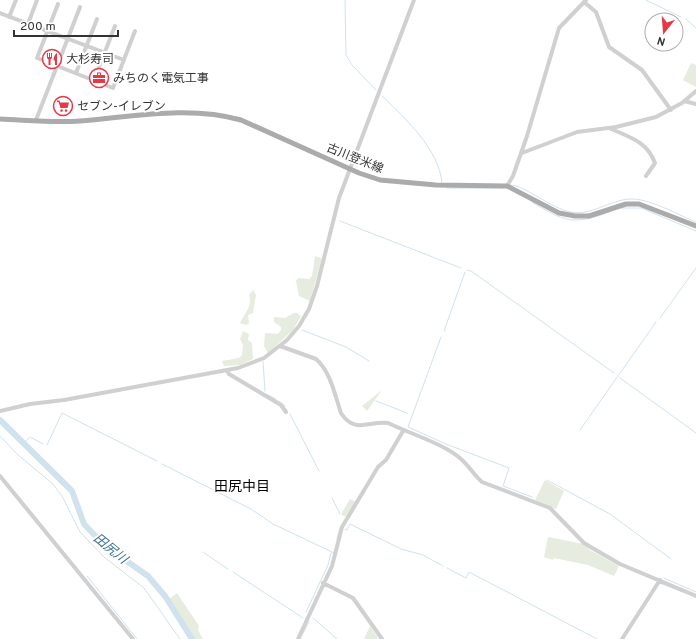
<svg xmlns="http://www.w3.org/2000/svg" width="696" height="639" font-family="Overpass,'Noto Sans JP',sans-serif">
	<rect width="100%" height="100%" fill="#fff"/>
	<path fill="#e6ecdf" d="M691,63L696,65V87L683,80Z
		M315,256L321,258V262L310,301L299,296L296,281L298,278L309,279L312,276Z
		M253,290L256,295L253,313L248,315L249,323L246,325L240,323C244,314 253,306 249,295Z
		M294,313H297L301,316L293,330L268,353L264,346L265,333L278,334L281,330V327L274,322V317L285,318Z
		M243,331L249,334L248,340L252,343L253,359L240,365L224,366L222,361L239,358L242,355L243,345L240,339Z
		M382,390L367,411L362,406Z
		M545,480L564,491L556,509L535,500Z
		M350,499L356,502L345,517L341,514Z
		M548,537L584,544L590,550L619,566L614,576L588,565L554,558L553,560L544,557Z
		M177,593L199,626L198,630L203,639H195L169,599Z
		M370,626L378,638L377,639H364Z"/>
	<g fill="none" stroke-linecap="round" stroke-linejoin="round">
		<path stroke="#cfe2ee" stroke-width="1" d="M345,0L346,55L352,65L376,90
			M646,0L681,17
			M686,19L696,28
			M382,96C405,118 439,149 442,183
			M511,185C524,185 552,209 571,212C591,216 610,200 630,199C649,198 678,215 696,222
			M447,188H504
			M532,202C563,221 573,226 609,212
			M621,208H641L696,231
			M340,221L461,268
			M467,270L471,271L614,373
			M660,318L696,268
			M302,330L346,347L369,361
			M444,331L465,272
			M441,337L408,427L446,444L509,468L503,486L532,497
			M263,361L265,391
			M620,378L696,433
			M266,394L276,399
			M279,401L285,406
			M376,401L407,413
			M290,414L319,471
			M580,430L656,322
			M0,436L18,455L52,483L62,496L80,532L104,557L144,588L180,639
			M23,444L30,437L43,444
			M47,445L62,413L157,461
			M162,464L251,509L273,524L334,553
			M547,480L610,514L671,559
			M332,498L340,514
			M345,529L347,530L350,524L401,549L423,555L443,566
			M337,539L340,528
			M203,552L228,569
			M447,568L466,578L469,572L597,639
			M233,572L303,618
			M87,576L137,639
			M664,578L696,592
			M662,584L683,592
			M306,612L328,565L331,553
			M313,618L337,639
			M300,639L309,622"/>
		<path stroke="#cfe2ee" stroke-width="6" d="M0,420L72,491L84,524L104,545L148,576L165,596L192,639"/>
		<path stroke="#d0d0d0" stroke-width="4" d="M584,2L596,12L609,47L642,70L671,110
			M58,4L37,58L113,88L135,31
			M0,13L124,60
			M9,17L16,0
			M28,24L37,0
			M76,73L97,19
			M94,80L115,26
			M684,101L696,104
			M36,120L80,7
			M609,128C629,137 647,141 655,163L646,176
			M522,153L577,132L616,127L656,117L682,103L696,91
			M507,186L513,176L527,136L559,28L586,0
			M280,346L316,359C331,372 335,396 341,413C355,435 369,420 388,423C408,433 445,444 461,459C469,466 474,475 482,482L550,508L584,543L594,549L620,564L696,596
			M227,370L229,374L281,405L286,412
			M0,411L30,404L64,400L238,368L264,358L287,340L299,326L309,309L317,286L339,198L414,0
			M0,476L133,639
			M323,583L353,598L382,639
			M298,639L332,566L342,527L378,467L386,460L403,431
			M622,639L660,580"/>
		<path stroke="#ababab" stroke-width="5" d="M0,119C26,120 53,123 80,121C132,117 189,105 241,120L359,173L380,180L436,185L507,186L559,213L575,216H589L626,204H639L696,226"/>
	</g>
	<defs>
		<g id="restaurant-ring" transform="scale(1)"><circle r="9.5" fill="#fff" stroke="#e63946" stroke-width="1.5"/><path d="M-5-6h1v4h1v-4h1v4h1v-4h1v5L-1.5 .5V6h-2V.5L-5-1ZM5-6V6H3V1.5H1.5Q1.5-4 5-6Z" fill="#e63946"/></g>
		<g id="office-ring" transform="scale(1)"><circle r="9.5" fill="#fff" stroke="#e63946" stroke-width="1.5"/><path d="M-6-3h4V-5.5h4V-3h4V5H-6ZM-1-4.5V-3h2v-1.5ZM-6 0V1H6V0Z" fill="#e63946"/></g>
		<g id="supermarket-ring" transform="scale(1)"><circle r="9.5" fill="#fff" stroke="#e63946" stroke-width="1.5"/><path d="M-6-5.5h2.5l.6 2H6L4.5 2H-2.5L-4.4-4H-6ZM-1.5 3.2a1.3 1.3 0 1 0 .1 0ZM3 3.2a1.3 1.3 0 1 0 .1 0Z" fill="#e63946"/></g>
	</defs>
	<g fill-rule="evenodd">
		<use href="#restaurant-ring" x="52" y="59"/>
		<use href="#office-ring" x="99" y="78"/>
		<use href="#supermarket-ring" x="63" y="106"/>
	</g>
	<g text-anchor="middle" stroke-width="4" stroke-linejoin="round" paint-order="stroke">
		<g font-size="12" fill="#333" stroke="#fff" text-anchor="start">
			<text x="66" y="63">大杉寿司</text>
			<text x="113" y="82">みちのく電気工事</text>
			<text x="77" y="110">セブン-イレブン</text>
		</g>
		<g font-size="12" fill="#333" stroke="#fff">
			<text transform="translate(355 158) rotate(22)" y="4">古川登米線</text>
		</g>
		<g font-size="13" font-style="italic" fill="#3f7597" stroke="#fff">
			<text transform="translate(111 548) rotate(39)" y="5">田尻川</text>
		</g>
		<g font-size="14" fill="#000" stroke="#fff">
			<text x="242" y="491">田尻中目</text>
		</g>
	</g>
	<g transform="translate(664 32) rotate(197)"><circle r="19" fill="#ffffff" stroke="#adadad"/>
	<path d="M0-3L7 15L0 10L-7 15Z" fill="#e63946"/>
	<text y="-6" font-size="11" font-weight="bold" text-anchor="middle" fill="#333333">N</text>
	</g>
	<path d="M14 30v6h104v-6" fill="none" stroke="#333333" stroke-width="2"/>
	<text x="20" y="30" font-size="12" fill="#333333" stroke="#ffffff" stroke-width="3" paint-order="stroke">200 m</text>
</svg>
